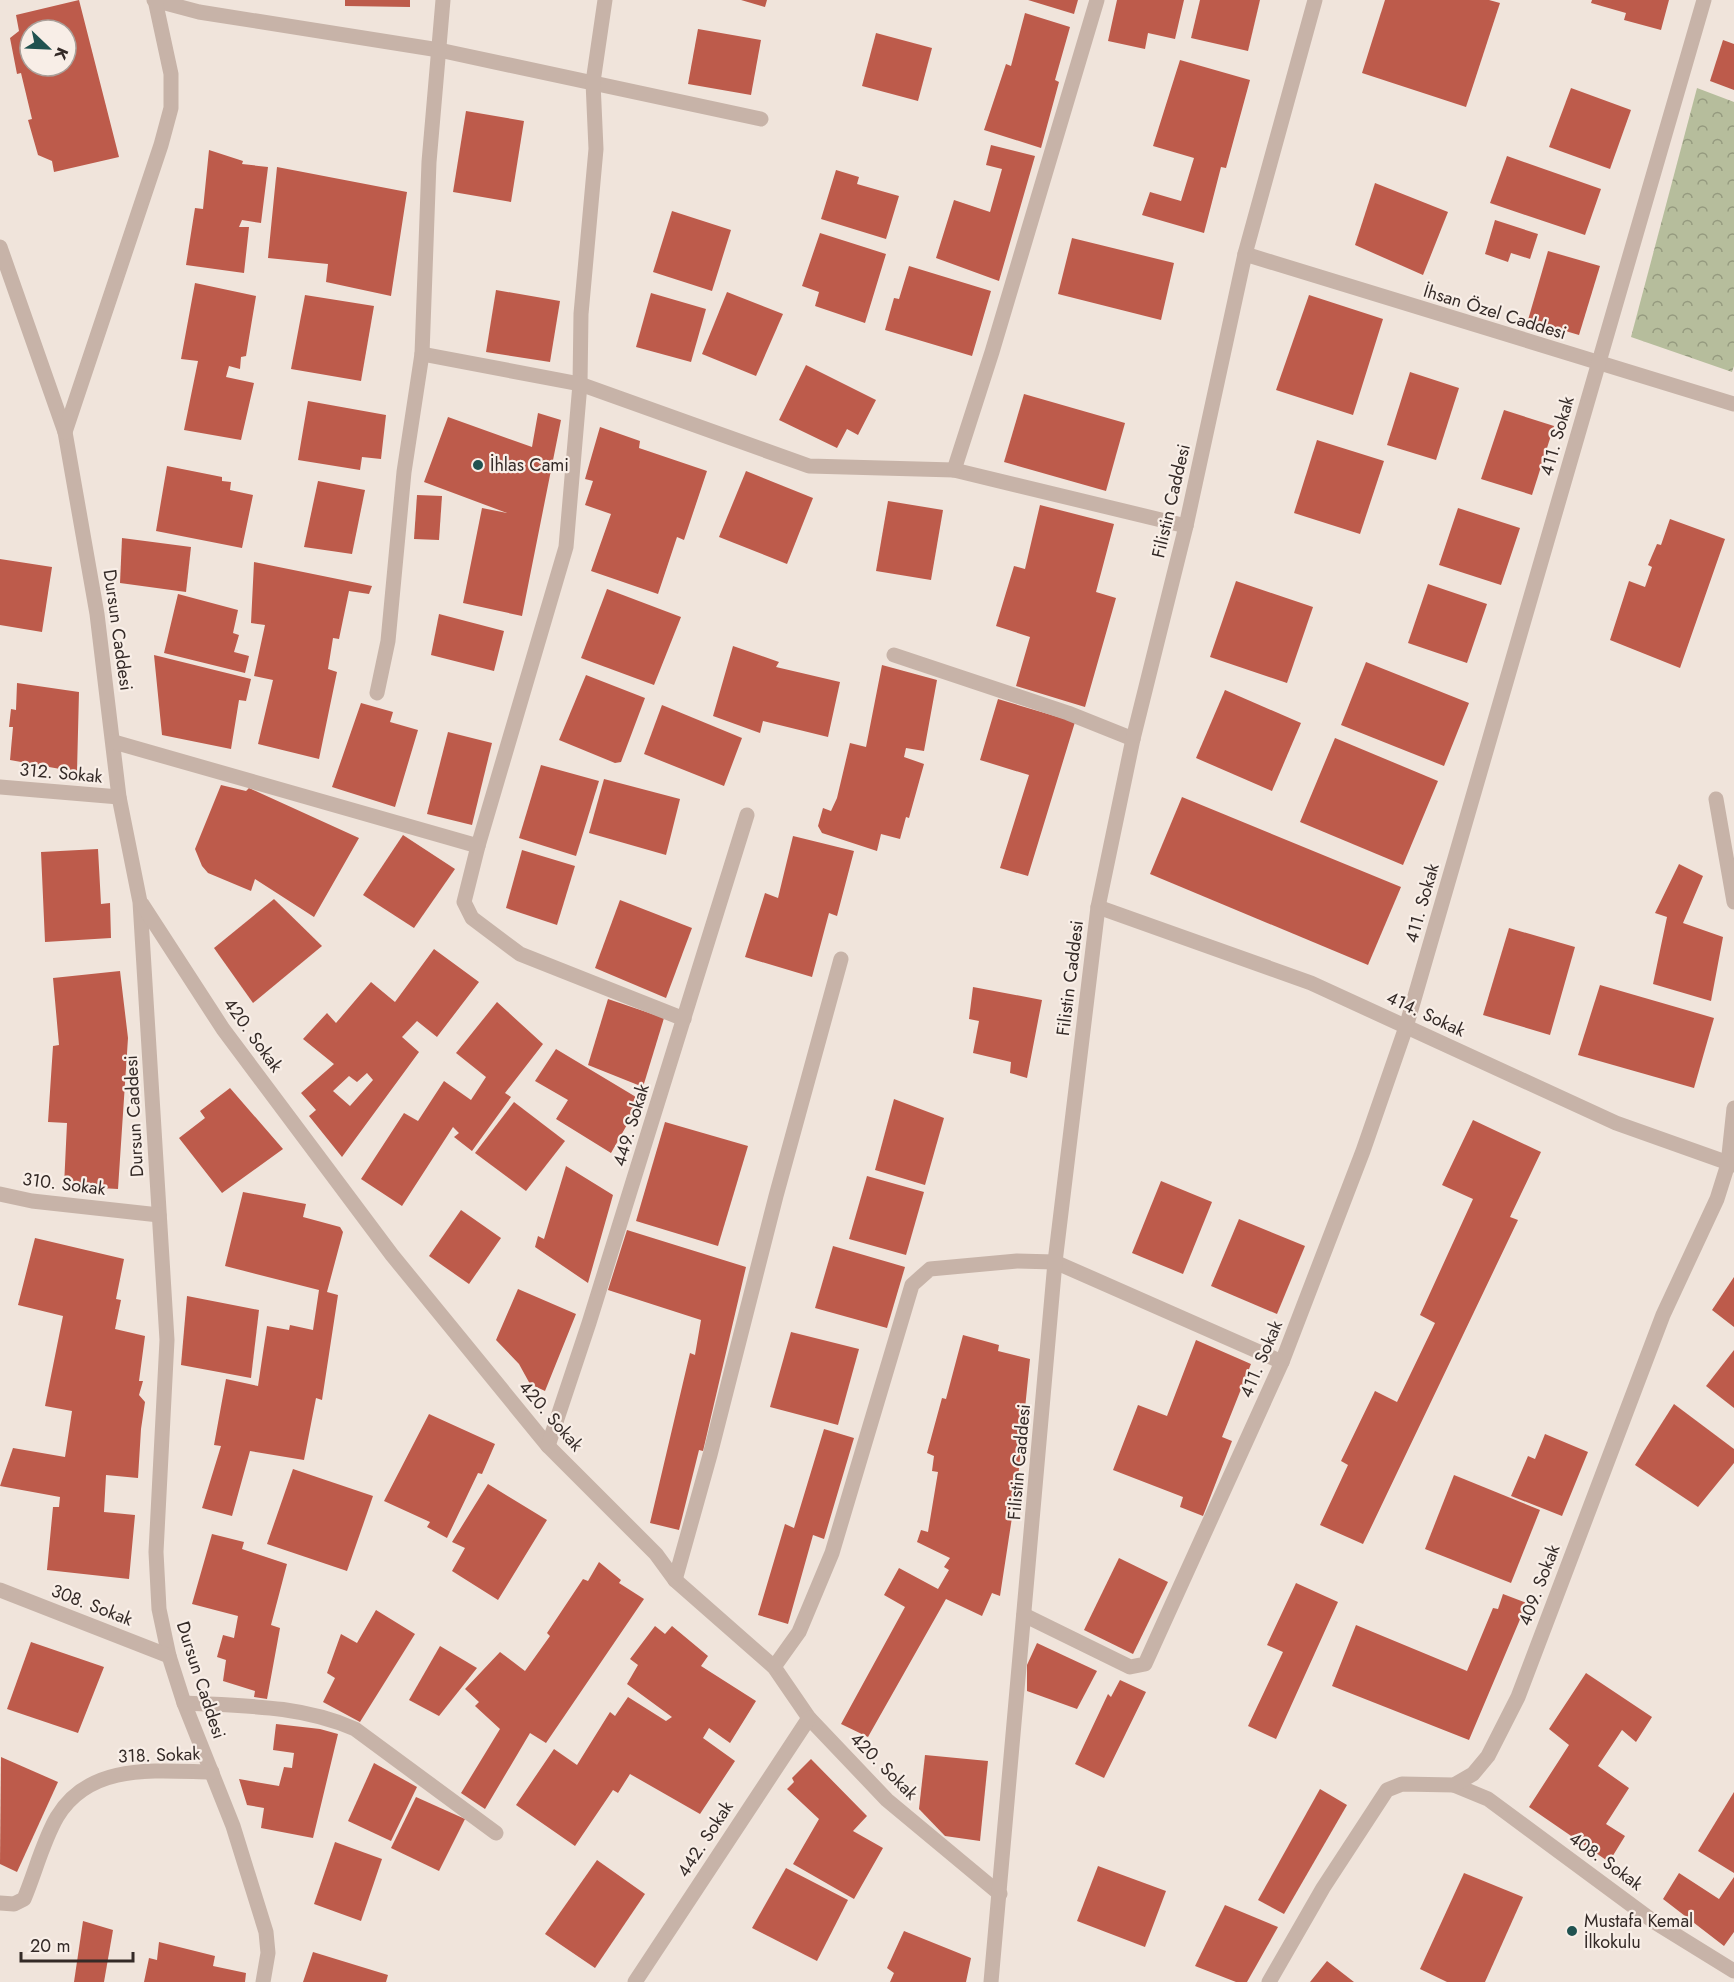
<svg xmlns="http://www.w3.org/2000/svg" width="1734" height="1982" font-family="Jost,sans-serif">
	<defs>
		<pattern id="forest-crowns" width="20" height="18" patternUnits="userSpaceOnUse" patternTransform="scale(1.5)"><rect width="20" height="18" fill="#b6bd9c"/><path d="M2 6a3 3 0 1 1 6 0M12 15a3 3 0 1 1 6 0" fill="none" stroke="#959a7f"/></pattern>
	</defs>
	<rect width="100%" height="100%" fill="#f0e4db"/>
	<path fill="url(#forest-crowns)" d="M1697,88L1734,102V366L1732,372L1631,337Z"/>
	<g fill="#bd5b4b" fill-rule="evenodd">
		<path d="M79,0L119,157L54,172L52,161L38,155L28,120L32,119L21,73L17,74L10,38L19,31L16,15ZM30,30H66V66H30Z"/>
		<path d="M345,0H410V7L345,6Z"/>
		<path d="M741,0H767L765,7Z"/>
		<path d="M1028,0H1078L1074,14Z"/>
		<path d="M1117,0H1184L1175,39L1148,33L1145,49L1108,41Z"/>
		<path d="M1200,0H1260L1248,51L1191,38Z"/>
		<path d="M1385,0H1489L1500,3L1466,107L1362,73Z"/>
		<path d="M1592,0H1669L1661,30L1624,20L1626,13L1591,3Z"/>
		<path d="M1025,13L1070,27L1055,80L1059,82L1041,148L984,130L1006,64L1011,66Z"/>
		<path d="M698,29L761,40L751,95L688,84Z"/>
		<path d="M876,33L932,48L918,101L862,86Z"/>
		<path d="M1723,40L1734,44V90L1710,81Z"/>
		<path d="M1180,60L1250,80L1226,168L1221,167L1204,233L1142,215L1150,192L1181,201L1194,158L1153,146Z"/>
		<path d="M1571,88L1631,110L1610,169L1549,147Z"/>
		<path d="M466,111L524,121L511,202L453,192Z"/>
		<path d="M991,145L1035,156L999,281L936,258L954,200L990,212L1002,169L986,165Z"/>
		<path d="M209,150L243,161L242,164L268,167L261,223L242,220L239,227H249L244,273L186,265L195,208L203,209Z"/>
		<path d="M1507,156L1601,189L1585,235L1490,203Z"/>
		<path d="M277,167L407,192L391,296L326,282L328,264L268,258Z"/>
		<path d="M836,170L859,177L857,184L899,196L886,239L821,219Z"/>
		<path d="M1375,183L1448,212L1423,275L1355,245Z"/>
		<path d="M672,211L731,230L712,291L653,272Z"/>
		<path d="M1495,220L1538,234L1530,259L1511,253L1508,262L1485,254Z"/>
		<path d="M820,233L886,254L865,323L815,306L819,292L802,286Z"/>
		<path d="M1072,238L1174,263L1161,320L1058,294Z"/>
		<path d="M1548,251L1600,266L1579,335L1528,320Z"/>
		<path d="M909,266L991,291L972,356L885,330L894,298L899,299Z"/>
		<path d="M195,283L256,296L246,356L241,357L240,369L229,366L226,377L254,383L241,440L184,430L198,361L181,359Z"/>
		<path d="M496,290L560,301L550,362L486,352Z"/>
		<path d="M727,292L783,314L756,376L702,354Z"/>
		<path d="M651,293L706,309L691,362L636,347Z"/>
		<path d="M305,295L374,306L361,381L291,369Z"/>
		<path d="M1309,295L1383,319L1353,415L1276,390Z"/>
		<path d="M806,365L876,400L858,435L847,429L837,448L779,420Z"/>
		<path d="M1410,372L1459,388L1436,460L1387,445Z"/>
		<path d="M1024,394L1125,423L1106,491L1004,462Z"/>
		<path d="M308,401L386,415L381,459L362,457L360,470L298,460Z"/>
		<path d="M1504,410L1554,426L1532,495L1481,479Z"/>
		<path d="M538,413L561,420L522,616L463,603L482,508L507,513L424,482L448,417L532,447Z"/>
		<path d="M600,427L640,441L639,448L707,471L684,540L677,537L658,594L591,571L611,514L585,505L593,481L585,479Z"/>
		<path d="M1317,440L1384,461L1360,534L1294,513Z"/>
		<path d="M167,466L222,477V481L231,482L230,490L253,495L242,548L156,531Z"/>
		<path d="M746,471L813,498L787,564L719,537Z"/>
		<path d="M318,481L365,490L352,554L304,547Z"/>
		<path d="M417,495L442,496L439,540L414,539Z"/>
		<path d="M888,501L943,510L931,580L876,571Z"/>
		<path d="M1040,505L1114,524L1096,592L1116,598L1085,707L1016,686L1030,637L996,626L1014,566L1025,569Z"/>
		<path d="M1458,508L1520,528L1501,585L1439,565Z"/>
		<path d="M1670,519L1725,539L1680,668L1610,640L1629,581L1645,587L1652,567L1648,565L1657,544L1661,545Z"/>
		<path d="M122,538L191,547L186,592L120,583Z"/>
		<path d="M0,559L52,567L42,632L0,625Z"/>
		<path d="M254,562L372,586L369,594L349,591L339,639L333,638L328,669L337,672L319,759L258,744L273,680L254,676L265,625L251,623Z"/>
		<path d="M1236,581L1313,607L1287,683L1210,657Z"/>
		<path d="M1428,584L1487,604L1467,663L1408,643Z"/>
		<path d="M607,589L681,617L654,685L581,658Z"/>
		<path d="M178,594L238,610L233,633L239,635L234,652L249,656L245,673L164,653Z"/>
		<path d="M439,614L504,631L494,671L431,655Z"/>
		<path d="M733,646L779,662L776,667L840,682L828,737L763,721L760,733L713,716Z"/>
		<path d="M154,655L251,679L246,701L239,700L231,749L162,735Z"/>
		<path d="M1366,662L1469,703L1444,766L1341,725Z"/>
		<path d="M882,665L937,680L924,751L906,748L904,757L924,764L909,818L906,817L900,839L881,834L877,851L822,833L818,826L823,808L831,811L837,798L850,743L866,747Z"/>
		<path d="M586,675L645,698L621,762L615,763L559,740Z"/>
		<path d="M17,683L79,692L77,772L10,760L13,727H9L11,709L16,710Z"/>
		<path d="M1225,690L1301,723L1272,791L1196,758Z"/>
		<path d="M998,699L1075,722L1028,876L1000,868L1029,775L980,760Z"/>
		<path d="M361,703L393,712L390,722L418,730L395,807L332,787Z"/>
		<path d="M662,705L742,738L724,786L644,754Z"/>
		<path d="M448,732L492,743L472,825L427,814Z"/>
		<path d="M1335,738L1438,781L1403,865L1300,822Z"/>
		<path d="M541,765L599,781L576,856L519,838Z"/>
		<path d="M604,779L680,799L666,855L589,833Z"/>
		<path d="M221,785L246,791L249,788L359,838L314,917L255,879L251,891L208,873L202,866L195,849Z"/>
		<path d="M1182,797L1401,887L1368,965L1150,874Z"/>
		<path d="M403,835L455,869L414,928L363,895Z"/>
		<path d="M793,836L854,851L837,916L829,913L812,977L745,957L765,893L778,898Z"/>
		<path d="M98,849L101,904L110,903L111,938L45,942L41,852Z"/>
		<path d="M522,850L575,866L557,925L506,908Z"/>
		<path d="M1679,864L1703,876L1683,923L1723,937L1711,1001L1653,984L1667,917L1655,913Z"/>
		<path d="M274,899L322,946L253,1003L214,948Z"/>
		<path d="M620,900L692,928L666,998L595,968Z"/>
		<path d="M1509,928L1575,947L1550,1035L1483,1015Z"/>
		<path d="M434,949L479,982L437,1037L417,1021L402,1037L419,1052L342,1157L309,1116L316,1110L301,1093L334,1064L303,1039L327,1013L336,1023L371,982L395,1002ZM367,1073L373,1080L350,1106L333,1091L349,1076L357,1082Z"/>
		<path d="M120,971L128,1038L118,1189L64,1186L67,1123L48,1122L53,1046L59,1045L53,978Z"/>
		<path d="M1600,985L1714,1018L1694,1088L1578,1055Z"/>
		<path d="M973,987L1042,1000L1027,1078L1010,1073L1011,1062L973,1053L979,1021L969,1019Z"/>
		<path d="M608,999L664,1018L643,1087L588,1065Z"/>
		<path d="M497,1002L543,1044L505,1093L511,1097L472,1151L454,1137L459,1133L453,1127L402,1206L361,1179L404,1113L418,1121L444,1081L471,1100L486,1077L456,1053Z"/>
		<path d="M556,1049L641,1100L611,1153L556,1119L568,1100L535,1081Z"/>
		<path d="M230,1088L283,1149L222,1193L179,1138L205,1118L200,1111Z"/>
		<path d="M894,1099L944,1118L925,1185L875,1170Z"/>
		<path d="M514,1102L565,1141L526,1191L475,1153Z"/>
		<path d="M1473,1120L1541,1152L1510,1217L1518,1220L1363,1544L1320,1525L1348,1465L1341,1461L1375,1391L1397,1402L1435,1323L1420,1315L1473,1199L1442,1185Z"/>
		<path d="M665,1122L748,1146L718,1246L636,1221Z"/>
		<path d="M566,1166L613,1195L588,1283L535,1247L538,1236L544,1239Z"/>
		<path d="M867,1176L924,1192L906,1255L849,1239Z"/>
		<path d="M1161,1181L1212,1202L1183,1274L1132,1253Z"/>
		<path d="M243,1192L306,1204L303,1217L340,1227L343,1232L327,1292L338,1295L322,1400L316,1398L304,1460L250,1451L232,1516L202,1508L221,1446L214,1445L226,1379L258,1386L267,1326L289,1330L290,1325L313,1330L319,1290L225,1266Z"/>
		<path d="M461,1210L501,1238L469,1284L429,1256Z"/>
		<path d="M1239,1219L1305,1246L1277,1314L1211,1286Z"/>
		<path d="M627,1230L746,1267L703,1451L699,1450L679,1530L650,1523L690,1353L695,1355L701,1320L608,1290Z"/>
		<path d="M35,1238L124,1259L116,1299L121,1300L115,1329L145,1336L139,1381H143L139,1395L145,1402L141,1429L138,1478L106,1475L104,1512L135,1515L129,1579L47,1570L53,1507H59L60,1497L0,1486L13,1448L65,1457L72,1411L45,1406L63,1316L18,1305Z"/>
		<path d="M833,1246L905,1267L887,1328L815,1308Z"/>
		<path d="M1734,1277V1327L1712,1310Z"/>
		<path d="M518,1289L576,1314L545,1391L530,1384L519,1364L496,1340Z"/>
		<path d="M187,1296L259,1310L251,1378L181,1365Z"/>
		<path d="M791,1332L859,1349L838,1425L770,1407Z"/>
		<path d="M963,1335L999,1345L998,1351L1030,1359L1018,1478L1000,1596L992,1593L982,1616L946,1599L868,1737L841,1724L905,1607L884,1595L899,1568L938,1589L949,1570L944,1567L950,1558L917,1542L921,1530L928,1532L938,1472L932,1471L934,1456L927,1453L942,1398L946,1399Z"/>
		<path d="M1196,1340L1251,1364L1222,1437L1232,1441L1203,1516L1180,1507L1183,1497L1113,1470L1138,1405L1167,1416Z"/>
		<path d="M1734,1350V1408L1706,1386Z"/>
		<path d="M1674,1404L1734,1449V1463L1698,1507L1635,1465Z"/>
		<path d="M429,1414L495,1444L482,1474L478,1473L447,1538L427,1527L430,1522L384,1501Z"/>
		<path d="M824,1429L854,1438L824,1539L813,1535L788,1624L758,1615L785,1524L794,1528Z"/>
		<path d="M1545,1434L1588,1452L1562,1516L1511,1496L1528,1456L1535,1459Z"/>
		<path d="M293,1469L373,1496L347,1571L267,1544Z"/>
		<path d="M1454,1475L1540,1510L1511,1583L1425,1549Z"/>
		<path d="M488,1484L547,1520L498,1600L452,1571L465,1548L452,1542Z"/>
		<path d="M212,1534L244,1542L242,1549L287,1564L271,1625L280,1628L267,1699L254,1697L255,1691L223,1681L226,1660L217,1657L223,1635L234,1638L238,1616L192,1604Z"/>
		<path d="M1119,1558L1168,1582L1133,1654L1084,1630Z"/>
		<path d="M599,1562L621,1580L619,1583L644,1599L546,1743L530,1733L485,1809L461,1793L500,1729L475,1706L479,1702L465,1689L500,1652L525,1671L550,1636L547,1633L583,1579L588,1581Z"/>
		<path d="M1296,1583L1338,1602L1276,1739L1248,1726L1283,1652L1267,1645Z"/>
		<path d="M1503,1594L1527,1603L1469,1740L1332,1686L1356,1625L1467,1671L1493,1608L1498,1609Z"/>
		<path d="M376,1610L415,1634L360,1722L323,1702L335,1678L327,1673L341,1634L357,1643Z"/>
		<path d="M655,1626L665,1634L672,1626L708,1656L701,1666L756,1701L730,1743L709,1728L703,1738L735,1761L700,1814L630,1774L618,1793L613,1790L575,1846L516,1805L554,1749L577,1765L610,1712L615,1716L628,1697L666,1721L672,1717L627,1684L638,1665L630,1659Z"/>
		<path d="M31,1642L104,1667L78,1733L7,1709Z"/>
		<path d="M1037,1643L1097,1671L1077,1709L1027,1691V1665Z"/>
		<path d="M440,1646L477,1668L439,1716L409,1700Z"/>
		<path d="M1586,1673L1652,1717L1636,1742L1622,1730L1598,1766L1629,1788L1606,1824L1625,1836L1609,1862L1529,1807L1569,1745L1549,1729Z"/>
		<path d="M1120,1680L1146,1692L1104,1778L1075,1764L1108,1694L1111,1697Z"/>
		<path d="M276,1724L320,1729L338,1734L313,1838L261,1828L264,1808L247,1805L239,1779L279,1786L284,1767L292,1768L294,1753L273,1750Z"/>
		<path d="M925,1755L988,1761L980,1841L945,1836L919,1809Z"/>
		<path d="M1,1757L58,1782L17,1872L0,1864Z"/>
		<path d="M811,1759L867,1816L853,1831L883,1848L854,1899L793,1864L819,1819L787,1789L794,1782L792,1778Z"/>
		<path d="M374,1763L417,1787L391,1841L348,1821Z"/>
		<path d="M1320,1789L1347,1805L1284,1914L1258,1900Z"/>
		<path d="M1734,1792V1873L1698,1851Z"/>
		<path d="M416,1797L465,1819L439,1871L391,1848Z"/>
		<path d="M335,1842L382,1859L361,1921L314,1904Z"/>
		<path d="M597,1860L645,1894L595,1968L545,1934Z"/>
		<path d="M1098,1866L1166,1891L1145,1947L1077,1921Z"/>
		<path d="M786,1868L848,1900L817,1961L752,1928Z"/>
		<path d="M1464,1873L1523,1897L1485,1982H1447L1420,1969Z"/>
		<path d="M1679,1873L1719,1899L1734,1877V1932L1724,1946L1663,1899Z"/>
		<path d="M1225,1905L1278,1927L1247,1982H1236L1195,1966Z"/>
		<path d="M83,1921L113,1930L104,1982H74Z"/>
		<path d="M904,1931L971,1958L966,1982H890L894,1973L887,1968Z"/>
		<path d="M159,1942L215,1956L213,1966L246,1973L245,1982H144L149,1958L157,1960Z"/>
		<path d="M313,1952L388,1975L386,1982H303Z"/>
		<path d="M1327,1961L1354,1982H1310Z"/>
	</g>
	<g fill="none" stroke-linecap="round" stroke-linejoin="round">
		<g stroke="#c7b3a8" stroke-width="15">
			<path d="M154,0L199,12L439,50L761,119"/>
			<path d="M605,0L593,82L596,149L581,314L580,384L566,547L478,846L464,902L472,918L520,954L684,1019"/>
			<path d="M0,247L65,432L97,614L119,797L140,902L167,1340L156,1552L159,1609L169,1656L184,1703L233,1826L266,1932L268,1953L263,1982"/>
			<path d="M1245,254L1734,404"/>
			<path d="M422,354L580,384L809,466L954,470L1186,526"/>
			<path d="M65,432L161,145L171,108V74L155,0"/>
			<path d="M954,470L992,352L1097,0"/>
			<path d="M894,655L1068,713L1133,739"/>
			<path d="M377,693L388,641L404,472L422,354L429,162L443,0"/>
			<path d="M114,742L478,846"/>
			<path d="M0,787L119,797"/>
			<path d="M1716,799L1734,902"/>
			<path d="M142,904L223,1029L392,1255L548,1446L656,1554L675,1580L774,1667L809,1718L887,1800L1000,1894"/>
			<path d="M1098,907L1311,983L1616,1123L1734,1165"/>
			<path d="M0,1194L32,1201L159,1215"/>
			<path d="M548,1446L589,1323L747,815"/>
			<path d="M675,1580L710,1455L776,1196L841,959"/>
			<path d="M0,1590L169,1656"/>
			<path d="M1024,1615L1130,1667L1145,1664L1282,1362L1363,1151L1406,1027L1704,0"/>
			<path d="M774,1667L799,1632L832,1553L912,1285L930,1269L1017,1261L1055,1262L1282,1362"/>
			<path d="M184,1703C243,1706 301,1705 355,1729L496,1833"/>
			<path d="M1454,1785L1488,1799L1653,1921L1734,1971"/>
			<path d="M0,1903L14,1904L24,1899C35,1873 43,1841 57,1817C90,1762 156,1771 212,1772"/>
			<path d="M635,1982L809,1718"/>
			<path d="M991,1982L1055,1262L1098,907L1133,739L1186,526L1245,254L1315,0"/>
			<path d="M1269,1982L1323,1888L1387,1790L1402,1784L1454,1785L1473,1774L1488,1756L1518,1697L1663,1315L1717,1199L1728,1164L1734,1108"/>
		</g>
	</g>
	<g fill="#205250" stroke="#f8eee7" stroke-width="2">
		<circle cx="478" cy="465" r="6"/>
		<circle cx="1572" cy="1931" r="6"/>
	</g>
	<g text-anchor="middle" dominant-baseline="central" stroke-width="4.5" stroke-linejoin="round" paint-order="stroke">
		<g font-size="18" fill="#342a27" stroke="#f8eee7">
			<text transform="translate(1495 312) rotate(17)">İhsan Özel Caddesi</text>
			<text transform="translate(1557 436) rotate(-74)">411. Sokak</text>
			<text transform="translate(1171 501) rotate(-77)">Filistin Caddesi</text>
			<text transform="translate(118 630) rotate(82)">Dursun Caddesi</text>
			<text transform="translate(61 773) rotate(5)">312. Sokak</text>
			<text transform="translate(1422 903) rotate(-74)">411. Sokak</text>
			<text transform="translate(1070 978) rotate(-83)">Filistin Caddesi</text>
			<text transform="translate(1426 1014) rotate(25)">414. Sokak</text>
			<text transform="translate(253 1035) rotate(54)">420. Sokak</text>
			<text transform="translate(134 1116) rotate(-93)">Dursun Caddesi</text>
			<text transform="translate(631 1125) rotate(-73)">449. Sokak</text>
			<text transform="translate(64 1184) rotate(7)">310. Sokak</text>
			<text transform="translate(1261 1359) rotate(-67)">411. Sokak</text>
			<text transform="translate(551 1416) rotate(49)">420. Sokak</text>
			<text transform="translate(1019 1462) rotate(-85)">Filistin Caddesi</text>
			<text transform="translate(1539 1585) rotate(-69)">409. Sokak</text>
			<text transform="translate(92 1605) rotate(21)">308. Sokak</text>
			<text transform="translate(201 1680) rotate(72)">Dursun Caddesi</text>
			<text transform="translate(159 1755) rotate(-2)">318. Sokak</text>
			<text transform="translate(884 1766) rotate(45)">420. Sokak</text>
			<text transform="translate(705 1839) rotate(-57)">442. Sokak</text>
			<text transform="translate(1606 1861) rotate(36)">408. Sokak</text>
		</g>
		<g font-size="18" fill="#342a27" stroke="#f8eee7" text-anchor="start">
			<text x="490" y="465">İhlas Cami</text>
			<text x="1584" y="1921">Mustafa Kemal<tspan x="1584" dy="21">İlkokulu</tspan></text>
		</g>
	</g>
	<g transform="translate(48 48) rotate(113)"><circle r="28" fill="#f8eee7" stroke="#aaa09a" stroke-width="1.5"/>
	<path d="M0-4.5L10 22L0 15L-10 22Z" fill="#205250"/>
	<text y="-9" font-size="16" font-weight="bold" text-anchor="middle" fill="#342a27">K</text>
	</g>
	<path d="M21 1952v9h112v-9" fill="none" stroke="#342a27" stroke-width="3"/>
	<text x="30" y="1952" font-size="18" fill="#342a27" stroke="#f8eee7" stroke-width="4.5" paint-order="stroke">20 m</text>
</svg>
